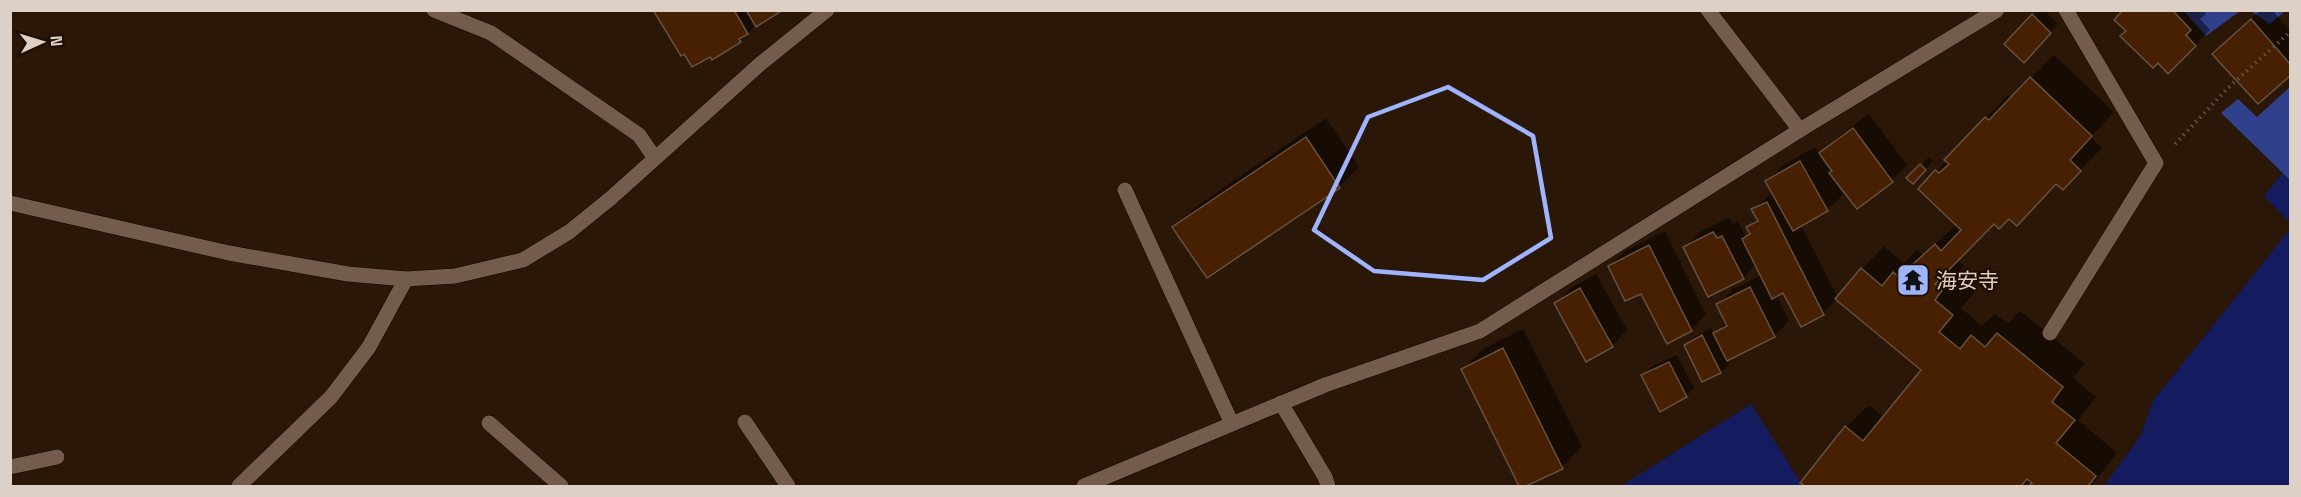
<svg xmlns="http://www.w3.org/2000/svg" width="2301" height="497" font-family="'Space Grotesk','Noto Sans JP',sans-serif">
	<rect width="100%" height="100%" fill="#2a1708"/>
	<g fill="#141b5e">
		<path d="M2290,164V223L2264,196Z"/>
		<path d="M2290,229V486H2104L2141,435L2153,401Z"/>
		<path d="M1751,404L1803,486H1621Z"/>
	</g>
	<g fill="#31408a">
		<path d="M2184,11H2240L2206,36Z"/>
		<path d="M2251,11H2285L2270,24Z"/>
		<path d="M2290,87V180L2221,113L2238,99L2257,117Z"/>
	</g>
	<g fill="#0007" fill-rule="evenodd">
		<path d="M655,10H780L756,25L740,41Z"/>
		<path d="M2037,10H2044L2058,24L2032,53L2006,44Z"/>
		<path d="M2125,10H2203L2206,14L2200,19L2210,30L2168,72L2127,31Z"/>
		<path d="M2261,10H2272L2290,31V74L2258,102L2229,39Z"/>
		<path d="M2054,55L2114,112L2091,137L2102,148L2063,188L2057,183L2017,224L2009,217L1994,222L1957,260L1964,266L1956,276L1975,292L1961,308L1982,326L1995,314L2008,324L2020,311L2085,364L2073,378L2096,397L2078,420L2117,453L2091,486H2031L2035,482L2030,479L2024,486H1807L1802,482L1846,427L1869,405L1885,418L1923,370L1837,299L1823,313L1784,291L1776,295L1789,321L1774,336L1727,360L1729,364L1721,372L1703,380L1686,345L1694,337L1711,328L1714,335L1727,322L1718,305L1733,289L1762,275L1756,264L1743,278L1685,248L1700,232L1729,218L1733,224L1738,221L1746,237L1750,232L1748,227L1758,218L1753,210L1773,192L1767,181L1782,166L1815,147L1820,155L1837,138L1869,114L1907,165L1892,180L1857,207L1837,181L1835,182L1843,195L1827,210L1801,225L1838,298L1862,269L1884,246L1904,263L1917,250L1923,255L1957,224L1920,189L2008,95L2012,98ZM1823,155L1834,171L1831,174L1821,157Z"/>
		<path d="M1326,118L1359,167L1339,187L1174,228L1194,208Z"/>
		<path d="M1929,157L1933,161L1921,174L1908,178Z"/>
		<path d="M1665,231L1706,315L1691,330L1609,266L1625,251Z"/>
		<path d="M1596,274L1627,330L1612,346L1555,304L1571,288Z"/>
		<path d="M1523,329L1582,447L1562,467L1521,486L1463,369L1483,349Z"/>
		<path d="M1677,355L1694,388L1686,396L1643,376L1651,367Z"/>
	</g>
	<g fill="#462000" stroke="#685141" stroke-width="1.5">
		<path d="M653,10H734L748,34L739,39L741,42L712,60L710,57L692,67L684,54L681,56Z"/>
		<path d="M746,10H783L756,27Z"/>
		<path d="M2123,10H2172L2191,30L2186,35L2196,46L2168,74L2158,63L2153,68L2120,36L2126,31L2114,20Z"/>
		<path d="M2032,14L2051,33L2024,63L2004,44Z"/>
		<path d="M2251,19L2290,64V76L2258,104L2212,54Z"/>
		<path d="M2030,77L2092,136L2070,160L2081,171L2063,190L2056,184L2017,226L2009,219L1999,229L1994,224L1935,284L1943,289L1935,300L1953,315L1939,332L1960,349L1971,335L1985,347L1997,333L2063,387L2052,402L2075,420L2056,443L2096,476L2088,486H2029L2032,483L2027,479L2021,486H1805L1800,483L1845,426L1863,441L1921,370L1835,299L1861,268L1882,286L1893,272L1899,277L1935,244L1941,251L1961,230L1918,189L1935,170L1939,173L1949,164L1944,160L1985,117L1989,120Z"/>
		<path d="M1853,128L1893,182L1857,209L1829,173L1832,171L1819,153Z"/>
		<path d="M1306,137L1340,188L1207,278L1172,227Z"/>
		<path d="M1800,161L1828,211L1793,231L1765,181Z"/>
		<path d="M1920,164L1926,170L1913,184L1906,178Z"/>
		<path d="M1767,202L1824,315L1801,327L1783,293L1772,299L1742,239L1750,234L1746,227L1758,221L1751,209Z"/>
		<path d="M1713,232L1717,238L1722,236L1744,279L1708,297L1683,247Z"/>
		<path d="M1649,245L1692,331L1667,344L1641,294L1625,301L1608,266Z"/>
		<path d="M1750,287L1775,337L1727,361L1713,333L1727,326L1716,304Z"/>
		<path d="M1580,288L1613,347L1586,362L1554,303Z"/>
		<path d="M1702,335L1721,373L1702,382L1684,345Z"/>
		<path d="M1503,348L1563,469L1526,486H1519L1461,369Z"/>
		<path d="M1669,362L1687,397L1660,412L1641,375Z"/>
	</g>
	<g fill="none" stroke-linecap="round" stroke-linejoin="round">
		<defs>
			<path id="lane" d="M2050,333L2156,163L2066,10"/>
			<g id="street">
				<path d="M434,10L491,33L639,135L654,157"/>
				<path d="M1708,10L1800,130"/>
				<path d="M1125,190L1232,424"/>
				<path d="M10,203L229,253L348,274L406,279L455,276L523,260L569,232L611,198L759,65L827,10"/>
				<path d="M1281,403L1325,477L1328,486"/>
				<path d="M745,422L788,486"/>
				<path d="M489,423L561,486"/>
				<path d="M10,467L57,457"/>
				<path d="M239,486L331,397L369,347L406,279"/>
				<path d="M1084,486L1325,385L1480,331L1800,130L1997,10"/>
			</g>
		</defs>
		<use href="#lane" stroke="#120300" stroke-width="16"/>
		<use href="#street" stroke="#120300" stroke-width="16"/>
		<path stroke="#625144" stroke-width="4" stroke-dasharray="1.5 4.5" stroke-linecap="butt" d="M2175,144L2228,88L2290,32"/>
		<use href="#lane" stroke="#745c4c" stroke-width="15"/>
		<use href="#street" stroke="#745c4c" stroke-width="15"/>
	</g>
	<path fill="none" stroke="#9eb4fd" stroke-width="4.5" stroke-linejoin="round" d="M1448,87L1533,136L1551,238L1483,280L1374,271L1314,230L1368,117Z"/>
	<defs>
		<symbol id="temple-square" viewBox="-11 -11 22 22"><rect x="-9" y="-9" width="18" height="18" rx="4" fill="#9eb4fd" stroke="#200e02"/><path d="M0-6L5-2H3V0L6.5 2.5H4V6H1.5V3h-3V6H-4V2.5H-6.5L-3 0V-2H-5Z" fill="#111"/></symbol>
	</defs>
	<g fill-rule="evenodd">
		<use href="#temple-square" x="1894" y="261" width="38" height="38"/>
	</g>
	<g text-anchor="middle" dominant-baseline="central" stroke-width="4.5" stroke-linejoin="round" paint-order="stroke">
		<g font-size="21" fill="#ddd0c6" stroke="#200e02" text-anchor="start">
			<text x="1936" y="280">海安寺</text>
		</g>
	</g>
	<rect width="2301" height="497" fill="none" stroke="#ddd0c6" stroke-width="24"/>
	<g transform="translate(42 42) rotate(86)" stroke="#200e02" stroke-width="4.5" paint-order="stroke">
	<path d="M0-4.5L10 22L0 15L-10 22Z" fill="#ddd0c6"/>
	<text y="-9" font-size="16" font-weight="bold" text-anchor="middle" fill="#ddd0c6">N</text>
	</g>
</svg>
